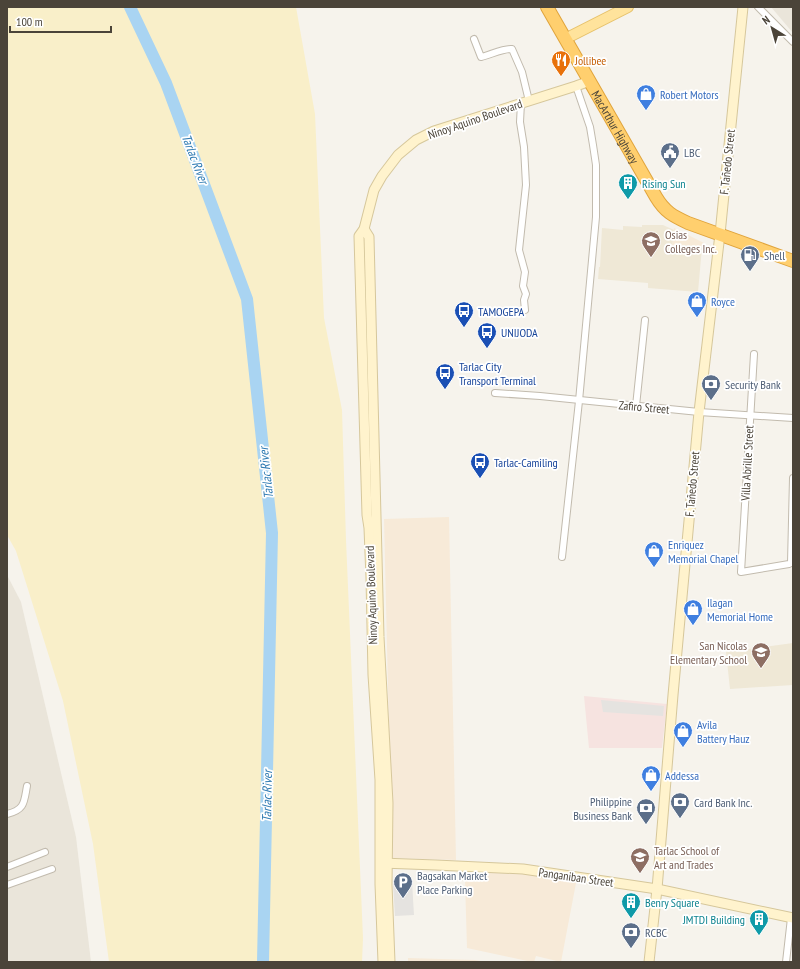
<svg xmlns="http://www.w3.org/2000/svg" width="800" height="969" font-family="'PT Sans Narrow',sans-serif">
	<rect width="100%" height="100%" fill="#f6f3ec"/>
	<g fill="#eae5da">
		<path d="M771,7H793V33Z"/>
		<path d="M7,575L21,602L76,837L91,962H7Z"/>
	</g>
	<g fill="#f7ead8">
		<path d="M674,228L704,243L702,247L683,245L680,249L672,248Z"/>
		<path d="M449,517L456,860L392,858L384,519Z"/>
		<path d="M478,872L534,874L576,883L561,962L536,956L534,962H532L467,948L465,881H477Z"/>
		<path d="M408,958L475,960L487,962H408Z"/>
	</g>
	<g fill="#efe8d6">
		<path d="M642,225H663L674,230L672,248H680L683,245L702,247L698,292L648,288V283L598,279L599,267H600L602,228L623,230V226L642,227Z"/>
		<path d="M793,643V685L730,689L726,652Z"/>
	</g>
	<path fill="#f6e3e0" d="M584,696L667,704L662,748H589Z"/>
	<path fill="#f9efc9" d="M7,7H296L315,114L324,318L342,410L346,540L363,938L362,962H109L93,844L63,701L16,551L7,535Z"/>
	<g fill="#e5e3e0">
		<path d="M601,700L664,706L663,716L603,712Z"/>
		<path d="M412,882L414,915L395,916L393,884Z"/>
	</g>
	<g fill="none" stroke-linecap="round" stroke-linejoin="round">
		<path stroke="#a9d4f2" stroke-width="12" d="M130,7L166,83L247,299L272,533L263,962"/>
		<defs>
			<g id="street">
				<path d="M758,7L793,42"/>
				<path d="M474,39L481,57C490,55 504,48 512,49L522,72L529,101"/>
				<path d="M521,103L520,122L524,147L526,185L519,250L525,272L523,286L526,294L524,300L525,310"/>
				<path d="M754,354L741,572L789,564L791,563L793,478"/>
				<path d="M495,393L540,396L699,412L793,418"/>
				<path d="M636,406L645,320"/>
				<path d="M562,557L579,401L596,217V165L593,145L590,127L576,86"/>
				<path d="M7,814C25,810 24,802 27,786"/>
				<path d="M7,867L45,852"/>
				<path d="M7,885L52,869"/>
				<path d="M786,962L791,918"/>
			</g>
			<g id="secondary">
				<path d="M364,229L369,237L379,637L388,803L387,885L390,962"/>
				<path d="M381,863L436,865L523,869L657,889L793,918"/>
				<path d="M383,962L380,884V780L373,675L371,578L369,528L367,515L359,236L364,229L374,190L382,176L398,155L416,140L434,131L576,86L590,81"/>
				<path d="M649,962L657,889L673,695L699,412L720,234L743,7"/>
			</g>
			<path id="primary" d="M565,39L628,7"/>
			<g id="highway">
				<path id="s1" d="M547,7L656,197C665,212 673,216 688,223L793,261"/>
			</g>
		</defs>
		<use href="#street" stroke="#c2bbae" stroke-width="8"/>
		<use href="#secondary" stroke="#d6c79b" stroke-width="11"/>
		<use href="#primary" stroke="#e6c16a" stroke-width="12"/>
		<use href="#highway" stroke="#e0a43c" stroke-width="14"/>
		<use href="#street" stroke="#fff" stroke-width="6"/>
		<use href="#secondary" stroke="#fff3cd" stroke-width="9"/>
		<use href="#primary" stroke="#ffe39c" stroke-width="10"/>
		<use href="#highway" stroke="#ffcf6e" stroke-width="12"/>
	</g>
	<defs>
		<symbol id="restaurant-pin" viewBox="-11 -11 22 30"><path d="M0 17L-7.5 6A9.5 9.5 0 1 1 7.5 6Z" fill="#e8710a" stroke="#fff"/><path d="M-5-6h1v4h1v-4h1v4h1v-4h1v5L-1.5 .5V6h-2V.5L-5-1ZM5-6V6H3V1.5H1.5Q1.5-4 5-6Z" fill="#fff"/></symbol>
		<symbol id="shop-pin" viewBox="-11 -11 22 30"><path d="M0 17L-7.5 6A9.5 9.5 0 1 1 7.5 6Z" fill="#3f7fe0" stroke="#fff"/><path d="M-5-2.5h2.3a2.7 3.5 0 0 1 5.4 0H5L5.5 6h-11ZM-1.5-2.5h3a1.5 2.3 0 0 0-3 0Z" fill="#fff"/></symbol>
		<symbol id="civic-pin" viewBox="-11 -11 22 30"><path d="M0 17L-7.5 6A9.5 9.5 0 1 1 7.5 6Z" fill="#5c6f8a" stroke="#fff"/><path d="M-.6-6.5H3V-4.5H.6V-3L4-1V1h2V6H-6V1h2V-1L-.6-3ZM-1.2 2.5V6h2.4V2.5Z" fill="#fff"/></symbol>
		<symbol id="building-pin" viewBox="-11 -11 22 30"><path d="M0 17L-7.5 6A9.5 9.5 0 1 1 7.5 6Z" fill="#0f9aa8" stroke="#fff"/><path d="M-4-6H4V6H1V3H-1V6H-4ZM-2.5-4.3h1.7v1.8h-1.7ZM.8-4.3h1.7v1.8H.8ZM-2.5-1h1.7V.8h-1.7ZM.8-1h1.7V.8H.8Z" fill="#fff"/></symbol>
		<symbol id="university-pin" viewBox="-11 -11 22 30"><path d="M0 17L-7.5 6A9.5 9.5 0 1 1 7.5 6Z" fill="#8d6e63" stroke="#fff"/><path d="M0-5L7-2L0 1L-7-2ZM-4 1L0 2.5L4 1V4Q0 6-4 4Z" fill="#fff"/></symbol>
		<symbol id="fuel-pin" viewBox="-11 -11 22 30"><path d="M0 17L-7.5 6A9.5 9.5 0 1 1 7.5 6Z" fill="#5c6f8a" stroke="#fff"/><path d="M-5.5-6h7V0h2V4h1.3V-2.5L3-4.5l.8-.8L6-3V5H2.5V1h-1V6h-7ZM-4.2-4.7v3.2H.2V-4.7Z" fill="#fff"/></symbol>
		<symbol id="bus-pin" viewBox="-11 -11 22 30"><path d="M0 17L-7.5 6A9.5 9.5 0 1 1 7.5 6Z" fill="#1a4fb4" stroke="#fff"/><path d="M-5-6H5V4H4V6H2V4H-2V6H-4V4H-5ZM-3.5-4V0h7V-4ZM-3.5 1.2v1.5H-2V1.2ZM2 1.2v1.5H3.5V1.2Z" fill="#fff"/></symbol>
		<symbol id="bank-pin" viewBox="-11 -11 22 30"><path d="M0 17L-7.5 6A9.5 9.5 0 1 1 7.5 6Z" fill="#5c6f8a" stroke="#fff"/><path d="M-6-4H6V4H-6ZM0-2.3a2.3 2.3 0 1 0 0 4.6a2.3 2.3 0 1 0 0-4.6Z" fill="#fff"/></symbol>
		<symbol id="school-pin" viewBox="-11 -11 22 30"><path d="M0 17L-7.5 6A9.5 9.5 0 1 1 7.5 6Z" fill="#8d6e63" stroke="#fff"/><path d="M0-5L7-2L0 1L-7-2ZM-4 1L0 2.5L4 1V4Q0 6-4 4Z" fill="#fff"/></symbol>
		<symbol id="parking-pin" viewBox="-11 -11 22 30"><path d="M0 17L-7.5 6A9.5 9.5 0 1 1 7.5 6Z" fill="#5c6f8a" stroke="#fff"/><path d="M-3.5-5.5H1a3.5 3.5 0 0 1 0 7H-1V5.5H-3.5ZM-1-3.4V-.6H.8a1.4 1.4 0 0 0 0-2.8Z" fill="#fff"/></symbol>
	</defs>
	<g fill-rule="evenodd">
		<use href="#restaurant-pin" x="550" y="49" width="22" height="30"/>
		<use href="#shop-pin" x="635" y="83" width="22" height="30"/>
		<use href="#civic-pin" x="659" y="141" width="22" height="30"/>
		<use href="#building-pin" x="617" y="172" width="22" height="30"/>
		<use href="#university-pin" x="640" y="230" width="22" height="30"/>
		<use href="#fuel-pin" x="739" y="244" width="22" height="30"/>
		<use href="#shop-pin" x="686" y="290" width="22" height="30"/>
		<use href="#bus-pin" x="453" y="300" width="22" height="30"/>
		<use href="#bus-pin" x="476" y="321" width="22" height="30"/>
		<use href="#bus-pin" x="434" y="362" width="22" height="30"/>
		<use href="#bank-pin" x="700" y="373" width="22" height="30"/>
		<use href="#bus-pin" x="469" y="451" width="22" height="30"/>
		<use href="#shop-pin" x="643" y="540" width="22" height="30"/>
		<use href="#shop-pin" x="682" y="598" width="22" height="30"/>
		<use href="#school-pin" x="750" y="641" width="22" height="30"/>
		<use href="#shop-pin" x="672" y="720" width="22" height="30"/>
		<use href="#shop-pin" x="640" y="764" width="22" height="30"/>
		<use href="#bank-pin" x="669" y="791" width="22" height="30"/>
		<use href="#bank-pin" x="635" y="797" width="22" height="30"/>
		<use href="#school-pin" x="629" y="846" width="22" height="30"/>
		<use href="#parking-pin" x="392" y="871" width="22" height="30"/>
		<use href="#building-pin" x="620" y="891" width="22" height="30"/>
		<use href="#building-pin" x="748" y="908" width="22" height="30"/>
		<use href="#bank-pin" x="620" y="921" width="22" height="30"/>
	</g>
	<g text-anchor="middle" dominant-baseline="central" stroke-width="3.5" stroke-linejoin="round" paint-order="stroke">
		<g font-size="12" fill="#c56008" stroke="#fff" text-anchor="start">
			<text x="575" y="60">Jollibee</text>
		</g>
		<g font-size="12" fill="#366cbe" stroke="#fff" text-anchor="start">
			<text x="660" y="94">Robert Motors</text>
			<text x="711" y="301">Royce</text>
			<text x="668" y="544">Enriquez<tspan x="668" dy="14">Memorial Chapel</tspan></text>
			<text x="707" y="602">Ilagan<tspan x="707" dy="14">Memorial Home</tspan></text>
			<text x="697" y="724">Avila<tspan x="697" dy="14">Battery Hauz</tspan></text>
			<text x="665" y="775">Addessa</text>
		</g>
		<g font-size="12" fill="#4b4439" stroke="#fff">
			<text transform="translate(475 119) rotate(-19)">Ninoy Aquino Boulevard</text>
			<text stroke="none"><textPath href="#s1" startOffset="138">MacArthur Highway</textPath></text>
			<text transform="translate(727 162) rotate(-84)">F. Tañedo Street</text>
			<text transform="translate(644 407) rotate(5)">Zafiro Street</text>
			<text transform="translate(747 463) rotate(-87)">Villa Abrille Street</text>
			<text transform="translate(692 484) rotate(-85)">F. Tañedo Street</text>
			<text transform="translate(371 595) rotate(-92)">Ninoy Aquino Boulevard</text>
			<text transform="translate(576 877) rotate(8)">Panganiban Street</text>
		</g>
		<g font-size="12" fill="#4e5e75" stroke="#fff" text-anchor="start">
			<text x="684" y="152">LBC</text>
			<text x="764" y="255">Shell</text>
			<text x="725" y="384">Security Bank</text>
			<text x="632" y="801" text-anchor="end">Philippine<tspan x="632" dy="14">Business Bank</tspan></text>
			<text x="694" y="802">Card Bank Inc.</text>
			<text x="417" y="875">Bagsakan Market<tspan x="417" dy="14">Place Parking</tspan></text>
			<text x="645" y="932">RCBC</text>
		</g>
		<g font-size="12" fill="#0d838f" stroke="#fff" text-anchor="start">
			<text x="642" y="183">Rising Sun</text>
			<text x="645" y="902">Benry Square</text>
			<text x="745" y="919" text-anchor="end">JMTDI Building</text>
		</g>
		<g font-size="12" fill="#785e54" stroke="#fff" text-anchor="start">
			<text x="665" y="234">Osias<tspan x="665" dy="14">Colleges Inc.</tspan></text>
			<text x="747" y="645" text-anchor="end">San Nicolas<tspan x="747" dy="14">Elementary School</tspan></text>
			<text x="654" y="850">Tarlac School of<tspan x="654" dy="14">Art and Trades</tspan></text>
		</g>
		<g font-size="12" fill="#164399" stroke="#fff" text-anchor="start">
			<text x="478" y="311">TAMOGEPA</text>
			<text x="501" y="332">UNIJODA</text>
			<text x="459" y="366">Tarlac City<tspan x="459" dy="14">Transport Terminal</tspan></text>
			<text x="494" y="462">Tarlac-Camiling</text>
		</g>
		<g font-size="13" font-style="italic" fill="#2e7ab2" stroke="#fff">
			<text transform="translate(195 159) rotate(69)">Tarlac River</text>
			<text transform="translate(266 473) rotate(-96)">Tarlac River</text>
			<text transform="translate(267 796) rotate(-89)">Tarlac River</text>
		</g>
	</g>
	<rect width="800" height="969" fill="none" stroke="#4b4439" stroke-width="16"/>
	<g transform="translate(772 28) rotate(323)" stroke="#ffffff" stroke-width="3" paint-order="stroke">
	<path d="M0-3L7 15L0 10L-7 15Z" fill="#4b4439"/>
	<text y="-6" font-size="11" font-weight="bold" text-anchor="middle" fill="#4b4439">N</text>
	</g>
	<path d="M10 26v6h101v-6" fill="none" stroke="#4b4439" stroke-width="2"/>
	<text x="16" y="26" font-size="12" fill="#4b4439" stroke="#ffffff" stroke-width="3" paint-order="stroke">100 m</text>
</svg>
